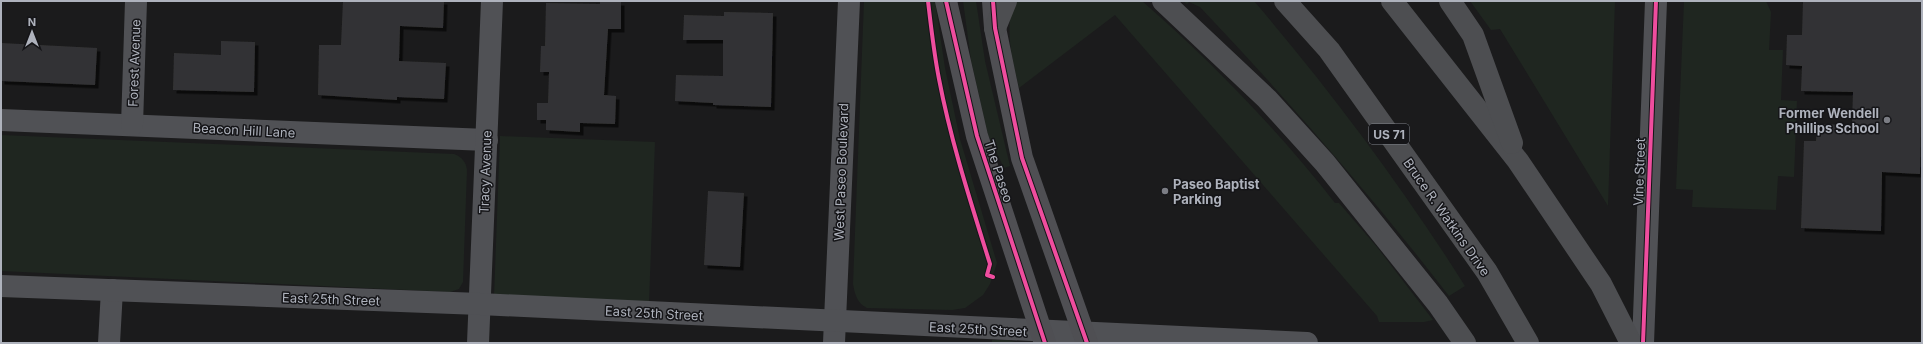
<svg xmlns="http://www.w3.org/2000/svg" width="1923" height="344" font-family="Inter,sans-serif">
	<defs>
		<filter id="shadow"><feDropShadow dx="3.5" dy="3.5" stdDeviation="0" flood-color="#0009"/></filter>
	</defs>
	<rect width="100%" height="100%" fill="#1b1b1c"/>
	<g fill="#1f2620">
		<path d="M864,1H935L945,68L960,139L997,263L990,284L983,295L965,308L952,310L867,308C857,303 855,295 853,284Z"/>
		<path d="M963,1H976L985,61L1010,166L1004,168L988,135L971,60Z"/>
		<path d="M1013,1H1142C1212,62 1278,130 1335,203H1339L1377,247L1433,320L1424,322H1379L1377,316L1115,15L1019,88C1012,56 1005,34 1013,1Z"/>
		<path d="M1183,1H1254C1331,91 1402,186 1465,286L1449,296C1371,195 1288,100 1200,7L1189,2L1187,4Z"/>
		<path d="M1470,1H1615L1608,206L1500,29L1491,30Z"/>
		<path d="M1684,1H1766L1771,12L1769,50H1783L1781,100L1797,101L1794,177L1778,176L1776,210L1692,207L1693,190L1676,189Z"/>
		<path d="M1,135L454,154C462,157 466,162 467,170L463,282L459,289L450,292L1,271Z"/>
		<path d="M500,136L655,142L649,303L494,297Z"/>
		<path d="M992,340H1008L1019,343H992Z"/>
	</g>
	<g fill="#333334" filter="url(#shadow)">
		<path d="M343,1H444L443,28L400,26L399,61L446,63L444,99L397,97V100L318,95L319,45H341Z"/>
		<path d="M1803,1H1922L1920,174L1882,172L1881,231L1801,228L1804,141H1816L1817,124L1852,125L1853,92L1801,91L1802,66L1786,65L1787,35H1802Z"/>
		<path d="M600,2H621V29H608L604,95L616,96L615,124L580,123V132L546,130V120H537V103H548L549,72H540L541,46H545L546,3L600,4Z"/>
		<path d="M724,12L773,13L771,107L713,105V103L675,101L676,75L723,76V40H683L684,15L724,16Z"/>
		<path d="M221,41L255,42L254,92L173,90L174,53L221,55Z"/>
		<path d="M1,43L97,48L95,85L1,81Z"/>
		<path d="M708,191L744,193L740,267L704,265Z"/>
	</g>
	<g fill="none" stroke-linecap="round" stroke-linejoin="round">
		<g stroke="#505155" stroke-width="22">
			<path d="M1,120L487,140"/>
			<path d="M132,125L136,1"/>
			<path d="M109,343L112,290"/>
			<path d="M478,343L492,1"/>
			<path d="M834,343L849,1"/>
			<path d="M1643,343L1656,1"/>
		</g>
		<path stroke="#505155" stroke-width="22" d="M1,286L480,304L1307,343"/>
		<g stroke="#4f4f53" stroke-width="22">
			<path d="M946,1L977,136L1045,343"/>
			<path d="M993,1L995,28L1022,158L1087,343"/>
		</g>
		<g stroke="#4d4e51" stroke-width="22">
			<path d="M1163,1L1267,99L1325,163L1438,304L1465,343"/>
			<path d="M1285,1L1329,50L1487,272L1528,343"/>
			<path d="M1392,1L1518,161L1601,284L1631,343"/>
			<path d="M1450,1L1473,35L1512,143"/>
			<path d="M995,28L1006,1"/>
		</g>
		<defs>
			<g id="cycleway">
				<path d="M928,1C931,27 934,54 939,79C951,142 971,203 990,264L987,275L993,277"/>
				<path d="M946,1L977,136L1045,343"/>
				<path d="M993,1L995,28L1022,158L1087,343"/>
				<path d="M1643,343L1656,1"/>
			</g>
		</defs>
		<use href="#cycleway" stroke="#151518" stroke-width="6"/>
		<use href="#cycleway" stroke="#ef4d9e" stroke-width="4"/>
	</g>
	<g fill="#7b7d84" stroke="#151518" stroke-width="1.5">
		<circle cx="1887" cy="120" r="4"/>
		<circle cx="1165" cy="191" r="4"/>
	</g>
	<g text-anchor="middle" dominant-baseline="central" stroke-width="3" stroke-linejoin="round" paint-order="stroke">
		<rect fill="#151518" stroke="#80838b" stroke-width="1" x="1369" y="124" width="40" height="20" rx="3"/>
		<g font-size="12" font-weight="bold" fill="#aeb2bc">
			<text x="1389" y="134">US 71</text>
		</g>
		<g font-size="13" fill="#aeb2bc" stroke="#151518">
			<text transform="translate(134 63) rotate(-88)">Forest Avenue</text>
			<text transform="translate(244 130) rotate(3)">Beacon Hill Lane</text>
			<text transform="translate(999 171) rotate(72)">The Paseo</text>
			<text transform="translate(485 172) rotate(-88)">Tracy Avenue</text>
			<text transform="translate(841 172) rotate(-88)">West Paseo Boulevard</text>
			<text transform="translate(1639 172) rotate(-88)">Vine Street</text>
			<text transform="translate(1447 217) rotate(55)">Bruce R. Watkins Drive</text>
			<text transform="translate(331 299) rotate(2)">East 25th Street</text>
			<text transform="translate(654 313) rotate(3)">East 25th Street</text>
			<text transform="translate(978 329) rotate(3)">East 25th Street</text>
		</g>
		<g font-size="13" font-weight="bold" fill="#aeb2bc" stroke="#151518" text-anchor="end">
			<text x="1879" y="113">Former Wendell<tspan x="1879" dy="15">Phillips School</tspan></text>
			<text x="1173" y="184" text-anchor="start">Paseo Baptist<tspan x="1173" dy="15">Parking</tspan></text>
		</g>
	</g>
	<rect width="1923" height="344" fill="none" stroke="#aeb2bc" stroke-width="4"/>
	<g transform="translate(32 32)" stroke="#151518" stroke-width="3" paint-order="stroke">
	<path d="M0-3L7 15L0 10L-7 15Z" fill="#aeb2bc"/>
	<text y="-6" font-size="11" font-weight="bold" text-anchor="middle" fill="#aeb2bc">N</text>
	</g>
</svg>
